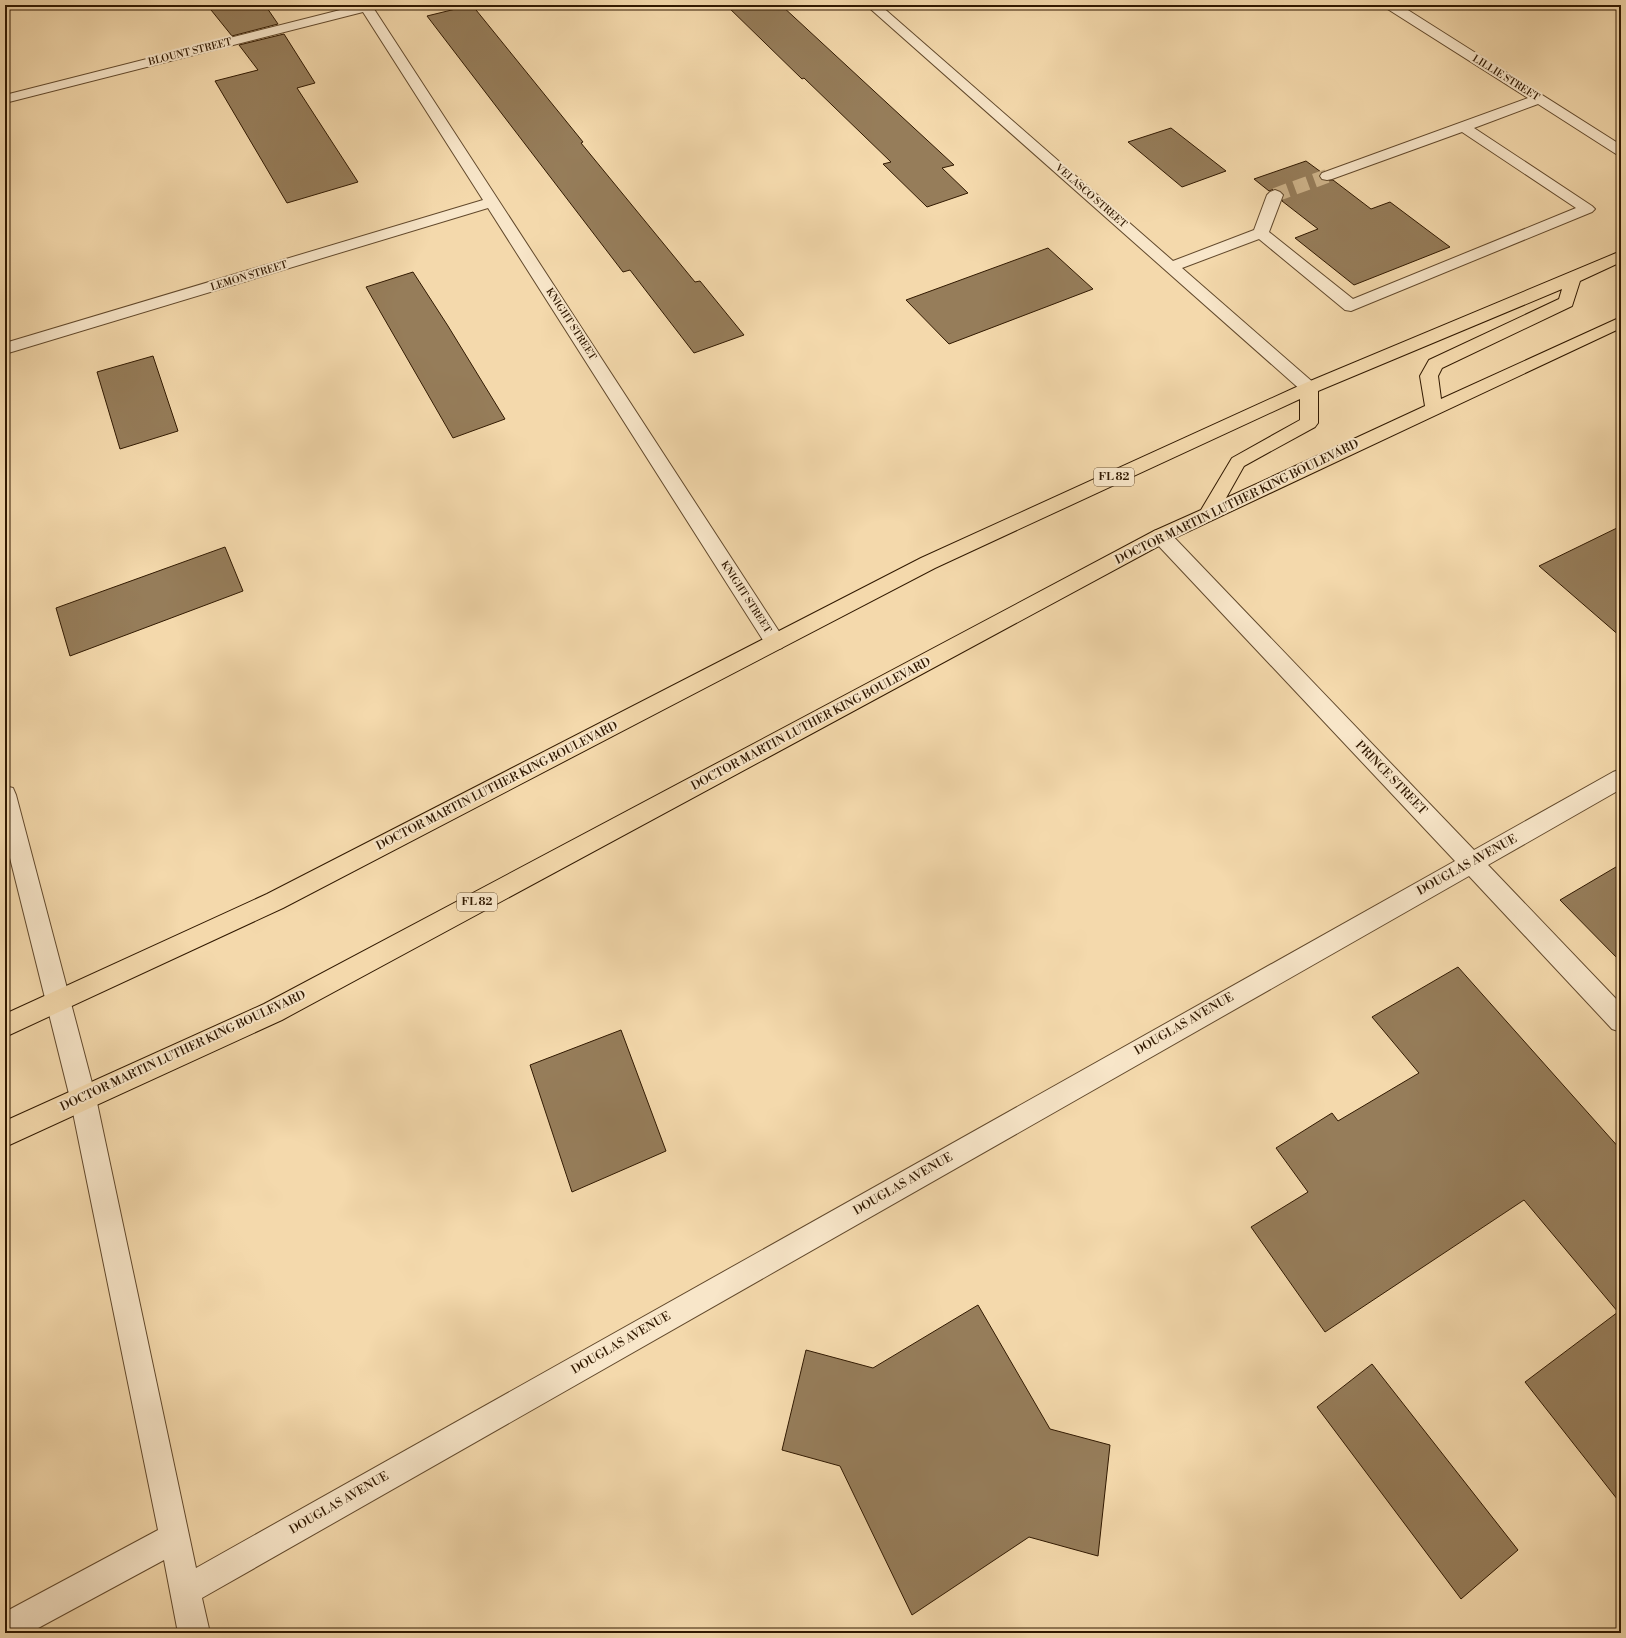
<svg xmlns="http://www.w3.org/2000/svg" width="1626" height="1638" font-family="'Libre Bodoni',serif">
	<rect width="100%" height="100%" fill="#f4d9ac"/>
	<filter id="stains"><feTurbulence type="fractalNoise" baseFrequency=".005" numOctaves="4"/><feColorMatrix values="0 0 0 0 .2 0 0 0 0 .09 0 0 0 0 .02 0 0 0 .5 -.17"/></filter>
	<radialGradient id="worn" r=".72"><stop offset=".6" stop-color="#630" stop-opacity="0"/><stop offset="1" stop-color="#630" stop-opacity=".3"/></radialGradient>
	<g fill="#967d5a" stroke="#311901">
		<path d="M207,5H265L278,24L232,36Z"/>
		<path d="M472,5L583,142L581,143L695,282L700,281L744,335L694,353L630,270L623,272L427,16Z"/>
		<path d="M726,5H781L954,165L942,168L968,193L927,207L883,164L891,162L804,78L802,79Z"/>
		<path d="M284,34L315,83L297,88L358,182L287,203L215,81L258,70L239,45Z"/>
		<path d="M1171,128L1226,171L1182,187L1128,142Z"/>
		<path d="M1306,161L1321,172L1319,177L1322,180H1333L1371,209L1390,202L1450,247L1354,285L1295,238L1318,229L1282,201L1284,196L1281,191L1274,189L1269,191L1254,179Z"/>
		<path d="M1048,248L1093,289L949,344L906,300Z"/>
		<path d="M413,272L448,326L505,419L453,438L366,287Z"/>
		<path d="M153,356L178,431L120,449L97,372Z"/>
		<path d="M1621,526V637L1539,566Z"/>
		<path d="M225,547L243,591L70,656L56,608Z"/>
		<path d="M1621,864V962L1560,900Z"/>
		<path d="M1458,967L1621,1150V1504L1525,1382L1618,1312L1524,1200L1325,1332L1251,1227L1308,1192L1276,1148L1332,1113L1338,1121L1419,1073L1372,1017Z"/>
		<path d="M621,1030L666,1151L572,1192L530,1065Z"/>
		<path d="M978,1305L1050,1429L1110,1445L1098,1556L1029,1537L912,1615L840,1466L782,1450L806,1350L873,1368Z"/>
		<path d="M1372,1364L1518,1550L1461,1599L1317,1407Z"/>
	</g>
	<g fill="none" stroke-linecap="round" stroke-linejoin="round">
		<path stroke="#cdb38a" stroke-width="14" stroke-dasharray="14 7" stroke-linecap="butt" d="M1275,195L1327,176"/>
		<defs>
			<g id="minor">
				<path d="M360,5H381L380,8L374,9L782,636L785,642L782,648L775,650L768,648L488,208L5,354V343L483,200L363,12L5,103V95Z"/>
				<path d="M866,5H880L1173,261L1254,230L1267,195L1270,192L1275,190L1280,192L1283,195L1269,232L1353,299L1576,208L1462,132L1332,179L1327,180L1322,179L1320,176L1322,173L1528,98L1386,8L1385,5H1400L1621,145V155L1616,154L1538,104L1474,128L1592,206L1595,209L1592,212L1351,311L1345,310L1259,239L1182,268L1315,384L1318,388L1315,392L1309,394L1303,392Z"/>
				<path d="M1161,529L1168,531L1474,850L1613,772L1621,769V789L1488,865L1621,1004V1032L1612,1029L1469,876L202,1598L210,1633H178L164,1560L29,1633H5V1612L158,1530L70,1098L5,838V786L13,788L16,795L96,1098L196,1568L1455,861L1154,541L1152,536L1154,531Z"/>
			</g>
			<path id="major" d="M1621,251V262L1580,281L1572,306L1442,368L1438,376L1441,399L1621,317V328L1168,541L282,1020L5,1147V1121L264,1004L1154,531L1201,510L1232,458L1300,420V399L935,568L283,908L5,1037V1014L267,894L921,558L1303,384ZM1562,289L1559,299L1429,360L1420,376L1425,406L1226,498L1244,466L1315,427L1318,423V391Z"/>
		</defs>
		<use href="#minor" stroke="#62492c" stroke-width="2"/>
		<use href="#major" stroke="#311901" stroke-width="2"/>
		<use href="#minor" fill="#f8e6c9" fill-rule="evenodd"/>
		<use href="#major" fill="#f4d9ac" fill-rule="evenodd"/>
	</g>
	<g text-anchor="middle" dominant-baseline="central" stroke-width="4" stroke-linejoin="round" paint-order="stroke">
		<g font-size="10" fill="#311901" stroke="#f8e6c9">
			<text transform="translate(190 52) rotate(-14)">BLOUNT STREET</text>
			<text transform="translate(1506 78) rotate(32)">LILLIE STREET</text>
			<text transform="translate(1091 196) rotate(41)">VELASCO STREET</text>
			<text transform="translate(249 276) rotate(-17)">LEMON STREET</text>
			<text transform="translate(571 324) rotate(57)">KNIGHT STREET</text>
			<text transform="translate(746 597) rotate(57)">KNIGHT STREET</text>
		</g>
		<g fill="#f8e6c9" stroke="#6d563d" stroke-width="1">
			<rect x="1094" y="468" width="40" height="18" rx="3"/>
			<rect x="457" y="893" width="40" height="18" rx="3"/>
		</g>
		<g font-size="11" font-weight="bold" fill="#311901">
			<text x="1114" y="477">FL 82</text>
			<text x="477" y="902">FL 82</text>
		</g>
		<g font-size="12" fill="#311901" stroke="#f8e6c9">
			<text transform="translate(1237 502) rotate(-26)">DOCTOR MARTIN LUTHER KING BOULEVARD</text>
			<text transform="translate(811 724) rotate(-28)">DOCTOR MARTIN LUTHER KING BOULEVARD</text>
			<text transform="translate(1391 778) rotate(46)">PRINCE STREET</text>
			<text transform="translate(497 786) rotate(-27)">DOCTOR MARTIN LUTHER KING BOULEVARD</text>
			<text transform="translate(1467 865) rotate(-29)">DOUGLAS AVENUE</text>
			<text transform="translate(1184 1024) rotate(-30)">DOUGLAS AVENUE</text>
			<text transform="translate(183 1051) rotate(-25)">DOCTOR MARTIN LUTHER KING BOULEVARD</text>
			<text transform="translate(903 1184) rotate(-30)">DOUGLAS AVENUE</text>
			<text transform="translate(621 1343) rotate(-30)">DOUGLAS AVENUE</text>
			<text transform="translate(339 1503) rotate(-30)">DOUGLAS AVENUE</text>
		</g>
	</g>
	<rect width="1626" height="1638" fill="none" stroke="#f4d9ac" stroke-width="20"/>
	<rect x="6" y="6" width="1614" height="1626" fill="none" stroke="#311901" stroke-width="2"/>
	<rect x="10" y="10" width="1606" height="1618" fill="none" stroke="#311901"/>
	<rect width="100%" height="100%" filter="url(#stains)"/>
	<rect width="100%" height="100%" fill="url(#worn)"/>
</svg>
